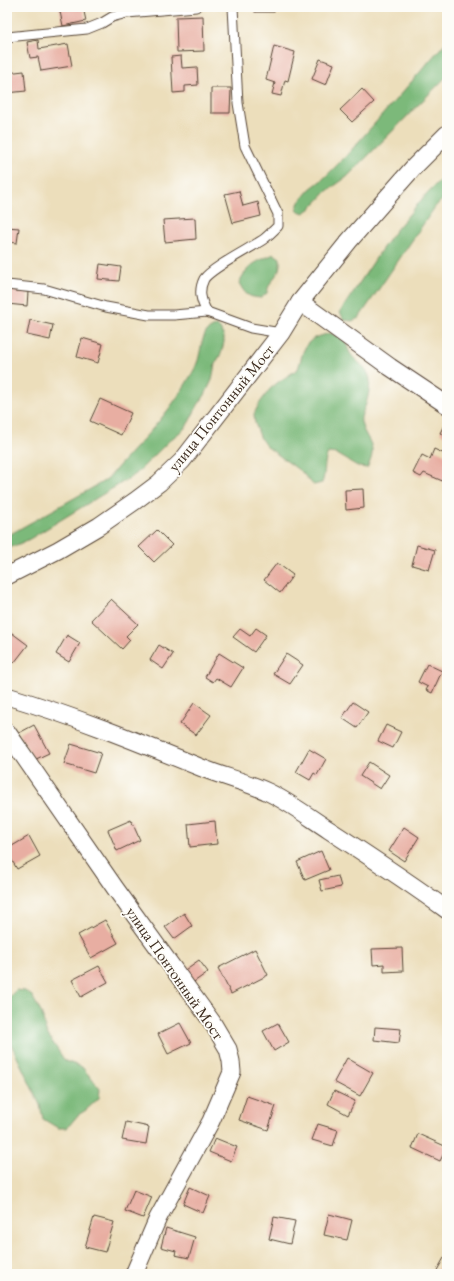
<svg xmlns="http://www.w3.org/2000/svg" width="454" height="1281" font-family="'EB Garamond',serif">
	<rect width="100%" height="100%" fill="#fdfcf7"/>
	<filter id="ink" filterUnits="userSpaceOnUse"><feTurbulence type="fractalNoise" baseFrequency=".025" numOctaves="2"/><feDisplacementMap in="SourceGraphic" scale="8" xChannelSelector="R" yChannelSelector="G"/><feConvolveMatrix kernelMatrix="1 2 1 2 8 2 1 2 1" color-interpolation-filters="sRGB"/></filter>
	<filter id="wash" filterUnits="userSpaceOnUse"><feTurbulence type="fractalNoise" baseFrequency=".012" numOctaves="4" result="noise"/><feDisplacementMap in="SourceGraphic" scale="16" xChannelSelector="R" yChannelSelector="G"/><feGaussianBlur stdDeviation="0.9" result="paint"/><feColorMatrix in="noise" values="0 0 0 0 0 0 0 0 0 0 0 0 0 0 0 0 0 1.4 0 .05"/><feComposite in="paint" operator="in"/></filter>
	<g filter="url(#wash)">
		<rect width="100%" height="100%" fill="#ecdebb"/>
		<g fill="#7cb97a" stroke="#5c724c">
			<path d="M447,41V76L347,177L327,191L311,208L304,213L296,210L299,202L310,189L323,179L346,156L420,72L431,59Z"/>
			<path d="M447,173V195L435,207L359,318L352,321L344,320L340,312L384,246L395,231L428,192Z"/>
			<path d="M274,254L280,258C282,277 269,277 267,293L261,298C247,297 245,294 239,283C248,264 256,262 274,254Z"/>
			<path d="M217,326L220,329L224,337V342L221,354L215,364L212,380L205,395L198,405L189,422L184,429L170,440L136,474L28,540L7,549V536L101,483L108,478C135,447 166,418 187,382C190,376 195,370 197,363C202,351 200,328 217,326Z"/>
			<path d="M330,333L344,339C346,343 348,349 350,353C356,363 368,366 370,380C370,387 368,397 366,404C364,410 360,416 361,422C365,441 380,444 367,468L359,467L337,454L328,453C323,463 326,473 322,483L314,485L308,480L303,473L266,446L261,439L255,423L254,414L259,404L270,389L277,383L298,369L303,352L307,344L314,338Z"/>
			<path d="M16,990L25,991L32,996L42,1014L46,1032L65,1061L82,1067L100,1089L99,1098L86,1110L78,1115L67,1128H58L43,1119L40,1105L10,1042L11,1031L7,1005L9,997Z"/>
		</g>
		<g id="blocks">
			<g fill="#e8aea2">
				<path d="M59,7H83L86,21L63,26Z"/>
				<rect x="255" y="7" width="19" height="5"/>
				<path d="M203,16L204,51L177,52L176,17Z"/>
				<path d="M38,40L39,49L68,44L72,66L41,71L38,57L30,58L27,42Z"/>
				<path d="M274,46L295,52L288,81L285,80L281,96L272,94L275,83L266,80Z"/>
				<path d="M181,56L182,68L197,67L198,85L185,86V92L173,93L171,57Z"/>
				<path d="M320,59L334,64L326,85L312,79Z"/>
				<path d="M24,71L26,91L7,93V73Z"/>
				<path d="M211,88H231L230,113H211Z"/>
				<path d="M362,89L374,102L352,122L340,110Z"/>
				<path d="M239,191L243,206L258,202L261,216L233,223L225,194Z"/>
				<path d="M195,218L196,239L165,242L163,220Z"/>
				<path d="M7,227L19,228L17,243L7,242Z"/>
				<path d="M100,264L121,267L119,281L98,279Z"/>
				<path d="M7,290L28,292L27,306L7,304Z"/>
				<path d="M30,320L53,325L50,340L27,335Z"/>
				<path d="M82,338L103,344L98,363L77,357Z"/>
				<path d="M100,399L131,413L121,435L90,421Z"/>
				<path d="M447,419V437L440,433Z"/>
				<path d="M434,449L447,455V483L424,473L421,477L413,473L422,455L430,459Z"/>
				<path d="M363,489L364,508L346,510L345,490Z"/>
				<path d="M157,530L172,545L154,562L139,547Z"/>
				<path d="M417,545L435,550L429,570L412,565Z"/>
				<path d="M277,563L293,575L280,593L264,580Z"/>
				<path d="M111,599L138,624L126,636L130,640L122,649L91,620Z"/>
				<path d="M256,628L266,635L254,652L233,637L240,629L250,636Z"/>
				<path d="M8,630L28,645L14,663L7,658Z"/>
				<path d="M67,635L80,643L69,662L56,654Z"/>
				<path d="M159,645L173,654L163,669L150,660Z"/>
				<path d="M219,653L243,668L231,687L216,678L213,682L205,677Z"/>
				<path d="M286,654L303,665L290,684L273,674Z"/>
				<path d="M427,664L442,671L432,693L426,690L428,687L418,682Z"/>
				<path d="M353,702L368,712L357,728L342,718Z"/>
				<path d="M194,703L211,715L196,735L180,724Z"/>
				<path d="M34,725L49,753L34,760L19,733Z"/>
				<path d="M386,725L401,732L393,748L378,741Z"/>
				<path d="M71,744L101,753L94,773L64,764Z"/>
				<path d="M309,749L326,759L317,775L314,773L310,780L296,772Z"/>
				<path d="M369,762L389,775L380,789L360,776Z"/>
				<path d="M131,820L140,840L117,851L108,830Z"/>
				<path d="M215,821L217,844L190,847L188,824Z"/>
				<path d="M404,827L419,837L404,861L389,851Z"/>
				<path d="M29,836L40,856L17,869L7,852V849Z"/>
				<path d="M321,851L329,870L305,880L297,862Z"/>
				<path d="M338,876L341,887L322,891L319,880Z"/>
				<path d="M184,913L192,926L174,939L165,927Z"/>
				<path d="M105,920L118,943L91,958L78,935Z"/>
				<path d="M402,948L403,971L384,972V964L373,965L372,949Z"/>
				<path d="M255,949L268,975L231,994L218,968Z"/>
				<path d="M199,960L208,972L191,984L182,972Z"/>
				<path d="M99,966L108,982L81,997L72,980Z"/>
				<path d="M180,1023L191,1043L168,1054L158,1034Z"/>
				<path d="M278,1023L289,1042L274,1051L263,1031Z"/>
				<path d="M375,1027L401,1029L399,1043L374,1040Z"/>
				<path d="M347,1058L373,1073L360,1096L334,1082Z"/>
				<path d="M334,1091L355,1101L348,1115L328,1104Z"/>
				<path d="M247,1096L276,1106L268,1130L239,1120Z"/>
				<path d="M126,1122L149,1127L146,1144L122,1140Z"/>
				<path d="M318,1124L338,1130L333,1146L312,1140Z"/>
				<path d="M418,1134L447,1147L440,1161L412,1148Z"/>
				<path d="M215,1138L237,1147L231,1161L209,1152Z"/>
				<path d="M190,1187L210,1196L203,1213L183,1204Z"/>
				<path d="M134,1190L152,1197L143,1218L125,1211Z"/>
				<path d="M329,1214L352,1220L347,1240L324,1235Z"/>
				<path d="M94,1217L114,1222L105,1252L85,1247Z"/>
				<path d="M274,1217L295,1221L290,1244L269,1239Z"/>
				<path d="M166,1228L195,1237L189,1258L175,1255L176,1251L161,1247Z"/>
				<path d="M445,1256L447,1257V1274H435Z"/>
			</g>
		</g>
	</g>
	<g filter="url(#ink)">
		<use href="#blocks" fill-opacity="0" stroke="#564536" stroke-width="1"/>
		<g fill="none" stroke-linecap="round" stroke-linejoin="round">
			<defs>
				<g id="service">
					<path d="M7,37L87,29L102,23L112,17L127,13L196,7"/>
					<path d="M7,285L44,289L106,307L149,315H174L207,312L251,328L281,333"/>
					<path d="M207,312C201,301 198,291 204,279C211,268 251,248 264,239C269,235 273,231 278,226V214L245,146L238,103L233,7"/>
				</g>
				<g id="minor">
					<path d="M300,302L390,367L447,405"/>
					<path d="M7,576L58,550L99,526L135,501L159,483L182,461L281,333L300,302L349,241L413,168L447,134"/>
					<path d="M7,696C74,716 138,742 202,768C224,777 247,782 268,792C289,802 309,817 329,830C369,856 409,882 447,910"/>
					<path d="M7,732L115,888L212,1022L228,1049L231,1061L232,1072L211,1121L158,1218L134,1274"/>
				</g>
			</defs>
			<use href="#service" stroke="#564536" stroke-width="11"/>
			<use href="#minor" stroke="#564536" stroke-width="19"/>
			<use href="#service" stroke="#fff" stroke-width="9"/>
			<use href="#minor" stroke="#fff" stroke-width="17"/>
		</g>
	</g>
	<g text-anchor="middle" dominant-baseline="central" stroke-width="3.5" stroke-linejoin="round" paint-order="stroke">
		<g font-size="16" fill="#3b2a1e" stroke="#fdfcf7">
			<text transform="translate(221 408) rotate(-51)">улица Понтонный Мост</text>
			<text transform="translate(175 973) rotate(55)">улица Понтонный Мост</text>
		</g>
	</g>
	<rect width="454" height="1281" fill="none" stroke="#fdfcf7" stroke-width="24"/>
</svg>
